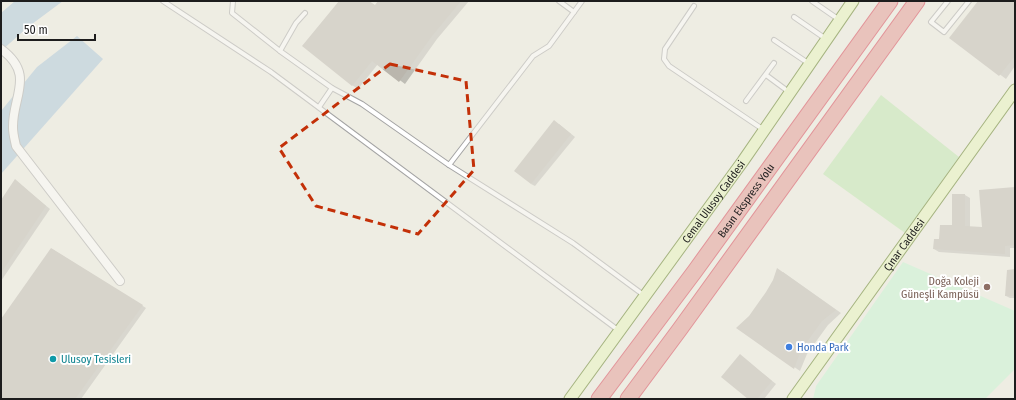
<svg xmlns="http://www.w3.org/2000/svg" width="1016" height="400" font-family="'Fira Sans Condensed',sans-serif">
	<rect width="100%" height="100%" fill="#eeede3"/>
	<path fill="#bbe7ab" d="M881,95L959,157L905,233L823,174Z"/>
	<path fill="#c1f7d1" d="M903,262L1015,311V369L985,399H813L816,386Z"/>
	<g fill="#a5c3da">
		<path d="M15,1H63L28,27L1,51V13Z"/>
		<path d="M77,36L103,59L1,174V111L37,67Z"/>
	</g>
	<g fill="#0003">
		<path d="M341,1H367L376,6L380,1H469L437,39L405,84L378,64L358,89L352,85Z"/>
		<path d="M979,1H1015V66L1006,79L951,38Z"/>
		<path d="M559,124L575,137L535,186L531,184Z"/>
		<path d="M15,180L50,209L1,281V201Z"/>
		<path d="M1015,187V248H1010V257L939,252L934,249L952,227L953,195H965L970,198V228L983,229Z"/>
		<path d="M52,249L146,308L81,399H1V320Z"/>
		<path d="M1015,270V298H1010L1006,296Z"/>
		<path d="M783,272L841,313L828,325L807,354L800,371L738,328L750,316Z"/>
		<path d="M741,356L776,384L764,399H749Z"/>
	</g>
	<g fill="#bab6ad">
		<path d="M339,1H369L375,5L378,1H461L432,36L399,82L372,61L352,86L302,46Z"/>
		<path d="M978,1H1015V56L999,76L949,38Z"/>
		<path d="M554,120L571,134L531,184L514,171Z"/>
		<path d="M15,179L46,206L1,273V200Z"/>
		<path d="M1015,187V245L1005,246V254L933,249L934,239H939L940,225H952V194H965V226L982,227L979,190Z"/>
		<path d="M51,248L143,305L75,399H1V319Z"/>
		<path d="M777,268L836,310L822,321L801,350L794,369L736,328L749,316L766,292L773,280Z"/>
		<path d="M1015,269V296H1005L1007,270Z"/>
		<path d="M740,354L772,381L757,399H748L721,377Z"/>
	</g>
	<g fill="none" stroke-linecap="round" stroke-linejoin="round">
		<defs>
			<g id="lane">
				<path d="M163,1L271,72L618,330"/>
				<path d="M233,1L232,13L280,51"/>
				<path d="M812,1L838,19"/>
				<path d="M948,1L931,22L944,32L969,1"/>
				<path d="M694,6L665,49L664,59L669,66L764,130"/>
				<path d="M574,12L582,1"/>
				<path d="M305,13L296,23L280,51L332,88L362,104L449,165L573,243L645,296"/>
				<path d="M794,17L826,39"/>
				<path d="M774,40L808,63"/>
				<path d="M766,75L789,92"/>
				<path d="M746,101L774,63"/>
				<path d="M319,107L332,88"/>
				<path d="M449,165L533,56L549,46L574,12L559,1"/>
			</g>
			<path id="street" d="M1,49C36,75 12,96 13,128C13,134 15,141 16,146L120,281"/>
			<g id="secondary">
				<path id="s1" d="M570,399L743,161L853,1"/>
				<path id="s2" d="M793,399L1015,90"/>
			</g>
			<g id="highway">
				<path id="s3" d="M599,399L695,271L890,1"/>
				<path d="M628,399L680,329L917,1"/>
			</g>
		</defs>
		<use href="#lane" stroke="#a4a4a4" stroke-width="6"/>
		<use href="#street" stroke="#a4a4a4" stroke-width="10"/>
		<use href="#secondary" stroke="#4e6f09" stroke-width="13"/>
		<use href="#highway" stroke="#d22a3f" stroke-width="17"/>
		<use href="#lane" stroke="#fff" stroke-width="4"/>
		<use href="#street" stroke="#fff" stroke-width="8"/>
		<use href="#secondary" stroke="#e6f7b8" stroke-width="11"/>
		<use href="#highway" stroke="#e3908d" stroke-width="15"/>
	</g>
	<path d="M0 0H1016V400H0ZM390,64L466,81L474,170L418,234L316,206L279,148Z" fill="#eeede3" fill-opacity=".55" fill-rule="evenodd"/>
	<path fill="none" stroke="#c33008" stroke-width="3" stroke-dasharray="8 5" stroke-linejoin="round" d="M390,64L466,81L474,170L418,234L316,206L279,148Z"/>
	<circle fill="#8d6e63" stroke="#fff" stroke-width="1.5" cx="987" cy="287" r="4"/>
	<circle fill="#3f7fe0" stroke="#fff" stroke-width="1.5" cx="789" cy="347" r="4"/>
	<circle fill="#0f9aa8" stroke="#fff" stroke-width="1.5" cx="53" cy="359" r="4"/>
	<g text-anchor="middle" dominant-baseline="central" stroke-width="4" stroke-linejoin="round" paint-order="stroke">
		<g font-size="11" fill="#1d1d1d" stroke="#fff">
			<text stroke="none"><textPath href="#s3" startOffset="247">Basın Ekspress Yolu</textPath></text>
			<text stroke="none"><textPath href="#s1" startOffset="244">Cemal Ulusoy Caddesi</textPath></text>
			<text stroke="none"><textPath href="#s2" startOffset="190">Çınar Caddesi</textPath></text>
		</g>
		<g font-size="11" fill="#785e54" stroke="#fff" text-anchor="end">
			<text x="979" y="281">Doğa Koleji<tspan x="979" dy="13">Güneşli Kampüsü</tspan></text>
		</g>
		<g font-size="11" fill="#366cbe" stroke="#fff" text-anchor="start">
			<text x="797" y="347">Honda Park</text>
		</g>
		<g font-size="11" fill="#0d838f" stroke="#fff" text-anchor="start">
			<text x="61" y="359">Ulusoy Tesisleri</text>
		</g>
	</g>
	<rect width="1016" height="400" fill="none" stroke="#1d1d1d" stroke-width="4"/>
	<path d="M18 34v6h77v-6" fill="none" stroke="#1d1d1d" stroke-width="2"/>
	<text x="24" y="34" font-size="12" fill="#1d1d1d" stroke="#ffffff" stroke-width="3" paint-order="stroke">50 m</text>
</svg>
